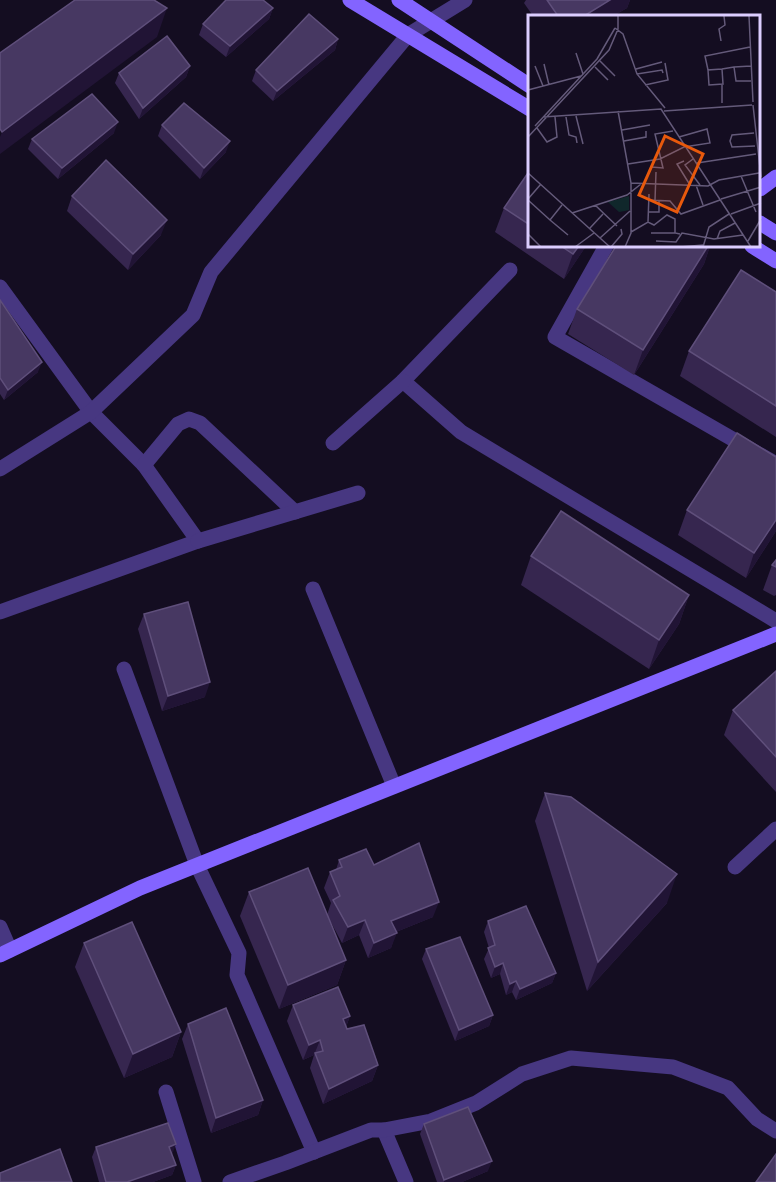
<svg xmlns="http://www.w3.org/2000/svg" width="776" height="1182" font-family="Manrope,sans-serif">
	<rect width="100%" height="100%" fill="#140d21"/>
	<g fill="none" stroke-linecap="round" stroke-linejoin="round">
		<g stroke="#473781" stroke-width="15">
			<path d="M606,246L555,337L776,464"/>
			<path d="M510,270L403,381L461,432L776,621"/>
			<path d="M0,287L91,412L144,465L198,541L0,612"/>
			<path d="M333,443L403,381"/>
			<path d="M144,465L178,424L189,419L200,423L295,512"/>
			<path d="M0,469L91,412L193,315L211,272L408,35L465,0"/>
			<path d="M198,541L358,493"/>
			<path d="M313,589L394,786"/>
			<path d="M124,669L197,865L239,953L237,975L314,1152"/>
			<path d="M735,867L776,829"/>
			<path d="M0,927L10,950"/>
			<path d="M166,1092L194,1182"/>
			<path d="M384,1130L406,1182"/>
			<path d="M230,1182L285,1163L371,1130H384L431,1121L476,1103L522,1074L571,1058L673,1067L728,1088L757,1119L776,1131"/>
		</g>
		<g stroke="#8364ff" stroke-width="15">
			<path d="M350,0L530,109"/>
			<path d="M399,0L530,86"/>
			<path d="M760,189L776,177"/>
			<path d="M760,223L776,233"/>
			<path d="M752,246L776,261"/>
			<path d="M0,955L140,888L776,634"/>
		</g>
	</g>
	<g fill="#36264f">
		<path d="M526,0H630L627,8L613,16H533L524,3Z"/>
		<path d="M273,8L269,19L226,57L199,35L203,24Z"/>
		<path d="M338,39L335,50L273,101L252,81L256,70Z"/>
		<path d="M190,66L186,77L139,119L115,83L119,73Z"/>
		<path d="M162,125L226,152L200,179L158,136Z"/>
		<path d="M114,133L58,179L28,149L32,139Z"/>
		<path d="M530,170V246H586L564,279L495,232L504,208Z"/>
		<path d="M72,196L161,235L128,270L67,211Z"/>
		<path d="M616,246H710L704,264L634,375L568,334L577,309Z"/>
		<path d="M776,292V437L680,376L689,351Z"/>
		<path d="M0,300L38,372L4,400L0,394Z"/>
		<path d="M687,510L776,531L746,578L678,535Z"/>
		<path d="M531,556L689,595L679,624L649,669L521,585Z"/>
		<path d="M776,560V595L774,596L763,590L772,565Z"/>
		<path d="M144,614L205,697L162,711L138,629Z"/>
		<path d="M776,671V792L724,735L733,710Z"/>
		<path d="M545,793L667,903L587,991L535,821Z"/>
		<path d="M339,860L374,865L433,917L396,932L391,948L368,958L359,935L342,943L327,915L331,903L324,888L330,872L336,870Z"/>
		<path d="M249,892L346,960L337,985L279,1009L240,916Z"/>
		<path d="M488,921L556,973L552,983L516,1000L512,992L506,995L500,974L491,978L484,959L489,948L484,932Z"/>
		<path d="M84,943L181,1032L172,1057L124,1078L75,967Z"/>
		<path d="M426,949L493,1015L489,1026L455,1041L422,959Z"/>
		<path d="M293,1005L350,1016L346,1027L347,1029L378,1065L372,1081L323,1104L310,1068L314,1055L303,1060L287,1021Z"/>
		<path d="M188,1024L263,1100L258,1115L211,1133L182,1039Z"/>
		<path d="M424,1124L488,1171L462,1182H437L420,1134Z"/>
		<path d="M96,1147L172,1155L176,1165L172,1175L153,1182H99L92,1157Z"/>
	</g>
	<g fill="#211435">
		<path d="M610,0H630L627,8L613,16H584Z"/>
		<path d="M167,8L157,37L0,154V137L2,132Z"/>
		<path d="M273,8L269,19L226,57L230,46Z"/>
		<path d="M338,39L335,50L273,101L277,91Z"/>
		<path d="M190,66L186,77L139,119L143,108Z"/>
		<path d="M118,122L114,133L58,179L62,168Z"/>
		<path d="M230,141L226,152L200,179L204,168Z"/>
		<path d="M167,220L161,235L128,270L133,254Z"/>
		<path d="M579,246H586L564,279L573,254Z"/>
		<path d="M708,246H710L704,264L634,375L643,350Z"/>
		<path d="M42,362L38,372L4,400L8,390Z"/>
		<path d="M776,520V531L746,578L754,553Z"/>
		<path d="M689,595L679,624L649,669L659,640Z"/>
		<path d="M210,682L205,697L162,711L168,696Z"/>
		<path d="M677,874L667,903L587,991L598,962Z"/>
		<path d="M439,902L433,917L386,936L391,921Z"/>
		<path d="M365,920L359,935L342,943L348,927Z"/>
		<path d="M397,933L391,948L368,958L374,943Z"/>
		<path d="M346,960L337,985L279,1009L288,985Z"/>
		<path d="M503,963L500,974L491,978L495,967Z"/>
		<path d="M556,973L552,983L516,1000L520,989Z"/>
		<path d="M516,981L512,992L506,995L510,984Z"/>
		<path d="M493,1015L489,1026L455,1041L459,1030Z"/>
		<path d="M350,1016L344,1032L343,1019Z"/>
		<path d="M181,1032L172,1057L124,1078L133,1054Z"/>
		<path d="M320,1040L314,1055L303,1060L309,1045Z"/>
		<path d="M378,1065L372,1081L323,1104L329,1089Z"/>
		<path d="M263,1100L258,1115L211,1133L216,1118Z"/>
		<path d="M176,1144L172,1155L169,1147Z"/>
		<path d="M492,1161L488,1171L462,1182H444V1180Z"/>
		<path d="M176,1165L172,1175L153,1182H127Z"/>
	</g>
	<g fill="#473862" stroke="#5f4f7b" stroke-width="1.5">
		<path d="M75,0H154L167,8L2,132L0,129V53Z"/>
		<path d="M226,0H263L273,8L230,46L203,24Z"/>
		<path d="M547,0H610L584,16H558Z"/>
		<path d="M309,14L338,39L277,91L256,70Z"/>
		<path d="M167,36L190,66L143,108L119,73Z"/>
		<path d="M92,94L118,122L62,168L32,139Z"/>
		<path d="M184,103L230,141L204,168L162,125Z"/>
		<path d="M106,160L167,220L133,254L72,196Z"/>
		<path d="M530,170V225L504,208Z"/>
		<path d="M561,246H579L573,254Z"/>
		<path d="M616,246H708L643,350L577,309Z"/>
		<path d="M741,270L776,292V406L689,351Z"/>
		<path d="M0,300L42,362L8,390L0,378Z"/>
		<path d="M737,433L776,457V520L754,553L687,510Z"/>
		<path d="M561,511L689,595L659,640L531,556Z"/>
		<path d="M776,560V567L772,565Z"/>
		<path d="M188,602L210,682L168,696L144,614Z"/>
		<path d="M776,671V757L733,710Z"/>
		<path d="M545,793L571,797L677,874L598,962Z"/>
		<path d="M419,843L439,902L391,921L397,933L374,943L365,920L348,927L333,900L340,896L330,872L342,867L339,860L366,849L374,865Z"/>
		<path d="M308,868L346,960L288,985L249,892Z"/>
		<path d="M526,906L556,973L520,989L516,981L510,984L503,963L495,967L488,948L495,945L488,921Z"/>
		<path d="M132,922L181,1032L133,1054L84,943Z"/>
		<path d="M460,937L493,1015L459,1030L426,949Z"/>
		<path d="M338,987L350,1016L343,1019L347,1029L364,1025L378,1065L329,1089L315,1053L323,1051L320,1040L309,1045L293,1005Z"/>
		<path d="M226,1008L263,1100L216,1118L188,1024Z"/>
		<path d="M468,1107L492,1161L444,1180L424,1124Z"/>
		<path d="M168,1123L176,1144L169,1147L176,1165L127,1182H106L96,1147Z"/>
		<path d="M60,1149L72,1182H0V1173Z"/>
		<path d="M776,1154V1182H756Z"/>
	</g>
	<g transform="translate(528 15)">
		<rect width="232" height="232" fill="#140d21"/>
		<path d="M101,181V195L97,196L91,197L80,187Z" fill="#10272b"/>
		<path fill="none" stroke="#645a7a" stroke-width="1.5" d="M221,1L225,87M87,13L95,19L109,59L137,93M193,26L191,14L197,10L196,1M48,38L55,59M72,46L87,61M16,49L21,70M7,51L15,71M67,52L80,65M206,52L208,66H223M108,54L134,47M194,54L195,69L181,70L180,55L194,54L206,52L223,51M180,55L177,41L222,32M109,59L134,55L135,58M194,69V88M117,70L140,65L137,48M0,75L53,61M225,90L233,162M90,96L103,168V218L97,232M136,96L224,90M48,101L55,129M15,102L133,94L223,232M38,102L41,120L48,122L49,128M7,111L69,44L87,13M9,113L19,127L29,122L27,102M94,115L122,110M226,118L204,120L202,126L204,132L227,131M0,122L81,35L90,14V1M96,126L118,122V116M165,144L157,150L172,170M156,146L149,149L162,170M169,148L228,139M100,149L132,144L156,132L182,128L179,114L151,122M123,152L135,153L127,119L145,116M0,158L82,232M213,161L228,197M103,168L180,171L191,165L231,158M168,170L175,190M0,184L13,169M193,184L233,172M0,185L22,205L34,190M121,185L142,186L153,199L192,185M127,185L128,157M67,190L89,211M120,197H131V186M44,198L99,180L113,169M203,199L233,188M22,205L40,220M120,207L121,179M62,213L75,199M103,217L120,207L126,210L139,200L147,204V218L152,219M123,218H147M0,219L13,232M72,223L102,196M189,224L192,216L207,208M128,226L148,227L154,218L186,224L215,220M220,226L233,204M47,232L66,218M83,232L94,219L93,214M152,232L175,230M175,232L181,212L201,199"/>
		<path fill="#e8590c" fill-opacity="0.15" stroke="#e8590c" stroke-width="3" d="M137,121L175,139L149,197L111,180Z"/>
		<rect width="232" height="232" fill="none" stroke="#dccdff" stroke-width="3"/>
	</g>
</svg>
